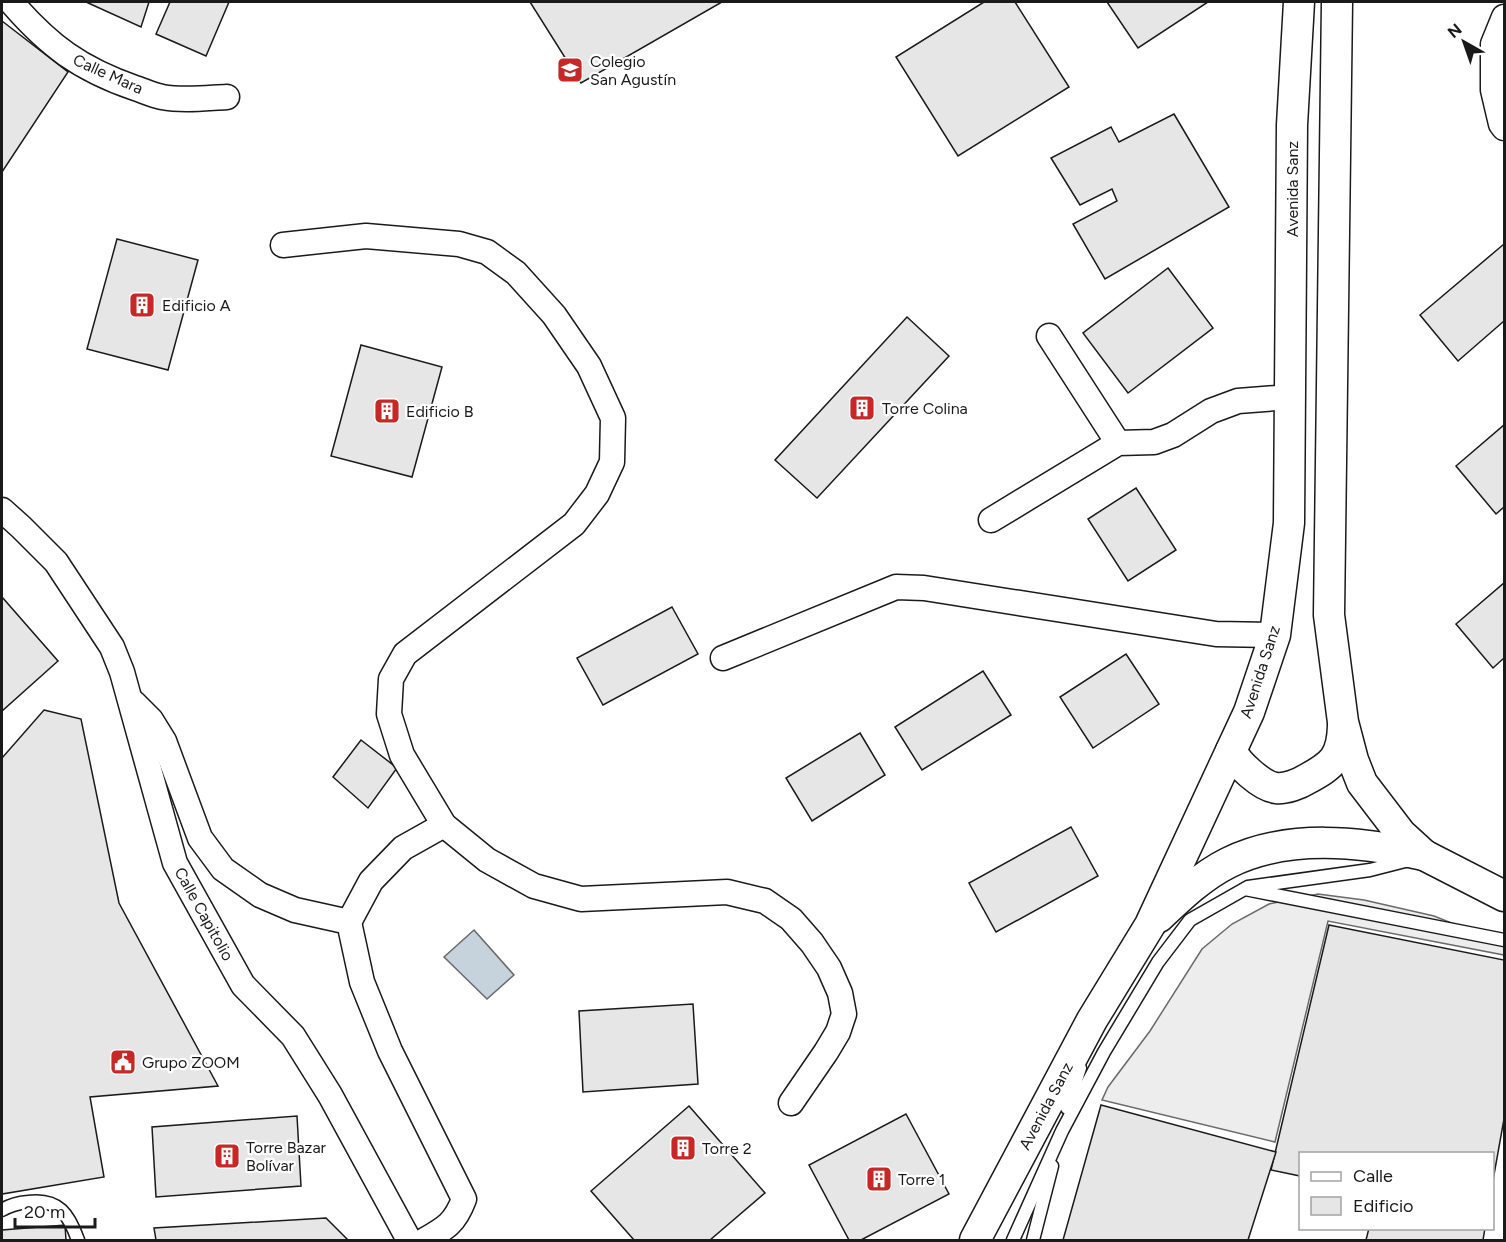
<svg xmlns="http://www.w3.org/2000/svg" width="1506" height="1242" font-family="Figtree,sans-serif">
	<rect width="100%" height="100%" fill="#fff"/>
	<path fill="#ededed" stroke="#6a6a6a" stroke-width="1.5" d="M1318,894L1364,900L1434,916L1504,944V955L1328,921L1275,1142L1102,1100L1108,1087L1150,1031L1202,949L1232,924L1269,904Z"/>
	<path fill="#c6d2dc" stroke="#6a6a6a" stroke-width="1.5" d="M474,930L514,975L487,999L444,957Z"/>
	<g fill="#e6e6e6" stroke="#1a1a1a" stroke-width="1.5">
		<path d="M86,2H149L141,27Z"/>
		<path d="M170,2H229L206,56L156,34Z"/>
		<path d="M530,2H722L581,83Z"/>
		<path d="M984,2H1015L1069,87L958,156L896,57Z"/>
		<path d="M1107,2H1208L1138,48Z"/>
		<path d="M2,21L68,72L2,172Z"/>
		<path d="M1174,114L1229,207L1105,279L1073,224L1117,201L1112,189L1080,205L1051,158L1111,127L1119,142Z"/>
		<path d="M117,239L198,260L168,370L87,349Z"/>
		<path d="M1504,244V321L1458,361L1420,315Z"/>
		<path d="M1168,268L1213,328L1128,393L1083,333Z"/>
		<path d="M907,317L949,356L817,498L775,460Z"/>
		<path d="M361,345L442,367L412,477L331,456Z"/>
		<path d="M1504,425V507L1496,514L1456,466Z"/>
		<path d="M1136,488L1176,550L1128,581L1088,519Z"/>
		<path d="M1504,583V658L1493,668L1456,624Z"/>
		<path d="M2,597L58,661L2,711Z"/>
		<path d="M672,607L698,654L603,705L577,658Z"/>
		<path d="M1126,654L1159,704L1093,748L1060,697Z"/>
		<path d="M983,671L1011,715L922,770L895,727Z"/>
		<path d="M44,710L81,719L119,903L218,1086L90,1097L104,1177L2,1194V758Z"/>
		<path d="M860,733L885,775L812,821L786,778Z"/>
		<path d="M361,740L397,768L368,808L333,777Z"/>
		<path d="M1071,827L1098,876L996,932L969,883Z"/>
		<path d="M1329,925L1504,960V1119L1492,1186V1154H1300V1176L1271,1170Z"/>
		<path d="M693,1004L698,1084L583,1092L579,1011Z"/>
		<path d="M1101,1105L1276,1152L1248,1240H1063Z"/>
		<path d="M689,1106L765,1193L710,1240H634L591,1191Z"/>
		<path d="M906,1114L949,1194L861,1240H849L809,1165Z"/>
		<path d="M297,1116L301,1186L156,1197L152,1127Z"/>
		<path d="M326,1218L348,1240H156L154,1228Z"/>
		<path d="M65,1225L66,1240H2V1230Z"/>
		<path d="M1369,1228H1485L1483,1240H1366Z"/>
	</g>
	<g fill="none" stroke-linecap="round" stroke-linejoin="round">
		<defs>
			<g id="service">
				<path d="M1245,889L1504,940"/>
				<path d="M1067,1108L1080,1068"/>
				<path d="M2,1210C10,1205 18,1203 28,1202C59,1198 69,1215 78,1240"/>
				<path d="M1013,1240L1062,1131L1104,1052L1158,962L1190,920L1248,887L1370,870L1409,860"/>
				<path d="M1033,1240L1052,1166"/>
			</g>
			<g id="minor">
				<path d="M11,2C49,46 80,69 135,88C144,91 153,95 162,97C183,101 206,98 227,97"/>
				<path d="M1504,17L1493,44V90L1501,124L1504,128"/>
				<path d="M283,245L366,236L459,244L487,252L516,273L554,315L589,366L613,418L612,462L597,494L574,524L405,654L391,679L389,714L402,755L444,825L487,860L534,886L581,899L727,892L765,901L791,919L812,943L829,968L840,993L844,1014L838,1032L826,1052L791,1103"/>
				<path d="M1049,336L1118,443"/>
				<path d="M2,510L21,527L56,562L112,647L122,672L175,863L243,985L293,1036L330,1095L409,1240"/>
				<path d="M991,520L1118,443L1154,442L1173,435L1211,411L1238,401L1290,397"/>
				<path d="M723,658L896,587L924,588L1216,634L1275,635"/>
				<path d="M134,703L151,720L164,741L200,838L223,869L260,895L295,910L349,922L362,982L390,1051L464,1199C455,1223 446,1228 425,1240"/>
				<path d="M349,922L371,881L403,848L444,825"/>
			</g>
			<g id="tertiary">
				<path d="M1337,2L1329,615L1343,722L1353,760L1362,783L1401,834L1424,855L1504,896"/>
				<path d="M1231,751C1238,764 1261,786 1276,788C1286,789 1299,784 1307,779C1333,765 1342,757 1343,726"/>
				<path d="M1159,917C1180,897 1202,876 1228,863C1288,833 1361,842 1424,855"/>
				<path d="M975,1240L1092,1020L1150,925L1249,712L1275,635L1289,523L1292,125L1299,2"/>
			</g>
		</defs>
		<use href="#service" stroke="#1a1a1a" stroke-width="15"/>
		<use href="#minor" stroke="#1a1a1a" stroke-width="27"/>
		<use href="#tertiary" stroke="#1a1a1a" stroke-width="33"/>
		<use href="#service" stroke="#fff" stroke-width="12"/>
		<use href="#minor" stroke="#fff" stroke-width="24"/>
		<use href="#tertiary" stroke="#fff" stroke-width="30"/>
	</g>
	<defs>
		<symbol id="school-square" viewBox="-11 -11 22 22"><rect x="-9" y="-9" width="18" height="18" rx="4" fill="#c62828" stroke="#fff"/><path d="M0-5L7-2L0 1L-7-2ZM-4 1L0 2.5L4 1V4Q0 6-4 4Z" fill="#fff"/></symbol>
		<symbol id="building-square" viewBox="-11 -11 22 22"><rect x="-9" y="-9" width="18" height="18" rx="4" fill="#c62828" stroke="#fff"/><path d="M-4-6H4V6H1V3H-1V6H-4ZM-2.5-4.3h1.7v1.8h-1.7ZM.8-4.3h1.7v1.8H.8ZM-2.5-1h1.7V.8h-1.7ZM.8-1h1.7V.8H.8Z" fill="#fff"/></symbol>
		<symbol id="civic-square" viewBox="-11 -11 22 22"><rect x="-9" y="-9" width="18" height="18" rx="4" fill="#c62828" stroke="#fff"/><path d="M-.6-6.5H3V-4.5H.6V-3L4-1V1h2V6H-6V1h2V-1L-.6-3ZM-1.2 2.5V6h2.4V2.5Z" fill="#fff"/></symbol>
	</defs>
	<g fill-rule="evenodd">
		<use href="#school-square" x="555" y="55" width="30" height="30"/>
		<use href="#building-square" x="127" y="290" width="30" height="30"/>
		<use href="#building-square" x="847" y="393" width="30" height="30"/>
		<use href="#building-square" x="372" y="396" width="30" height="30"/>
		<use href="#civic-square" x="108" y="1047" width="30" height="30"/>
		<use href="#building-square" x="668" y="1133" width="30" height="30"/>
		<use href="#building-square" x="212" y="1141" width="30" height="30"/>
		<use href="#building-square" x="864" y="1164" width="30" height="30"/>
	</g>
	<g text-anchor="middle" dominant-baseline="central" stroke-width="4.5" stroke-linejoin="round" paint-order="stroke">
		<g font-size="16" fill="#1a1a1a" stroke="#fff" text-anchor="start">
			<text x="590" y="61">Colegio<tspan x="590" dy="18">San Agustín</tspan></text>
			<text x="162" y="305">Edificio A</text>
			<text x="882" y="408">Torre Colina</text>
			<text x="406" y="411">Edificio B</text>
			<text x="142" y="1062">Grupo ZOOM</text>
			<text x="246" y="1147">Torre Bazar<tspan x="246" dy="18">Bolívar</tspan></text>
			<text x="702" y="1148">Torre 2</text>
			<text x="898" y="1179">Torre 1</text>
		</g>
		<g font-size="16" fill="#1a1a1a" stroke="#fff">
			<text transform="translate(108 74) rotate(24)">Calle Mara</text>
			<text transform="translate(1292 189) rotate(-90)">Avenida Sanz</text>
			<text transform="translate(1260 672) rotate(-72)">Avenida Sanz</text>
			<text transform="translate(204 914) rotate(61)">Calle Capitolio</text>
			<text transform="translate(1046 1106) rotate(-62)">Avenida Sanz</text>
		</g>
	</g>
	<rect width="1506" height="1242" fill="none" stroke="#1a1a1a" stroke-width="6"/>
	<rect x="1299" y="1152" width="195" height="78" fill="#ffffff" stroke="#a3a3a3" stroke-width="1.5"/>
	<rect x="1311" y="1172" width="30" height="9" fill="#ffffff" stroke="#a3a3a3" stroke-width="1.5"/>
	<text x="1353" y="1182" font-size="18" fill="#1a1a1a">Calle</text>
	<rect x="1311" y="1197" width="30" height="18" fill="#e6e6e6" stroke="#a3a3a3" stroke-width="1.5"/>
	<text x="1353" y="1212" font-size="18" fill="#1a1a1a">Edificio</text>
	<g transform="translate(1464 42) rotate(320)" stroke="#ffffff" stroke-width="4.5" paint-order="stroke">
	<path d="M0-4.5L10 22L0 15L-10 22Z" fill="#1a1a1a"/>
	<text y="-9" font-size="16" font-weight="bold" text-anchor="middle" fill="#1a1a1a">N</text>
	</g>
	<path d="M15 1218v9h80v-9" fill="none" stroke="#1a1a1a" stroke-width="3"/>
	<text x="24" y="1218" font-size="18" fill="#1a1a1a" stroke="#ffffff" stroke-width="4.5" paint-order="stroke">20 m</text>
</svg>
